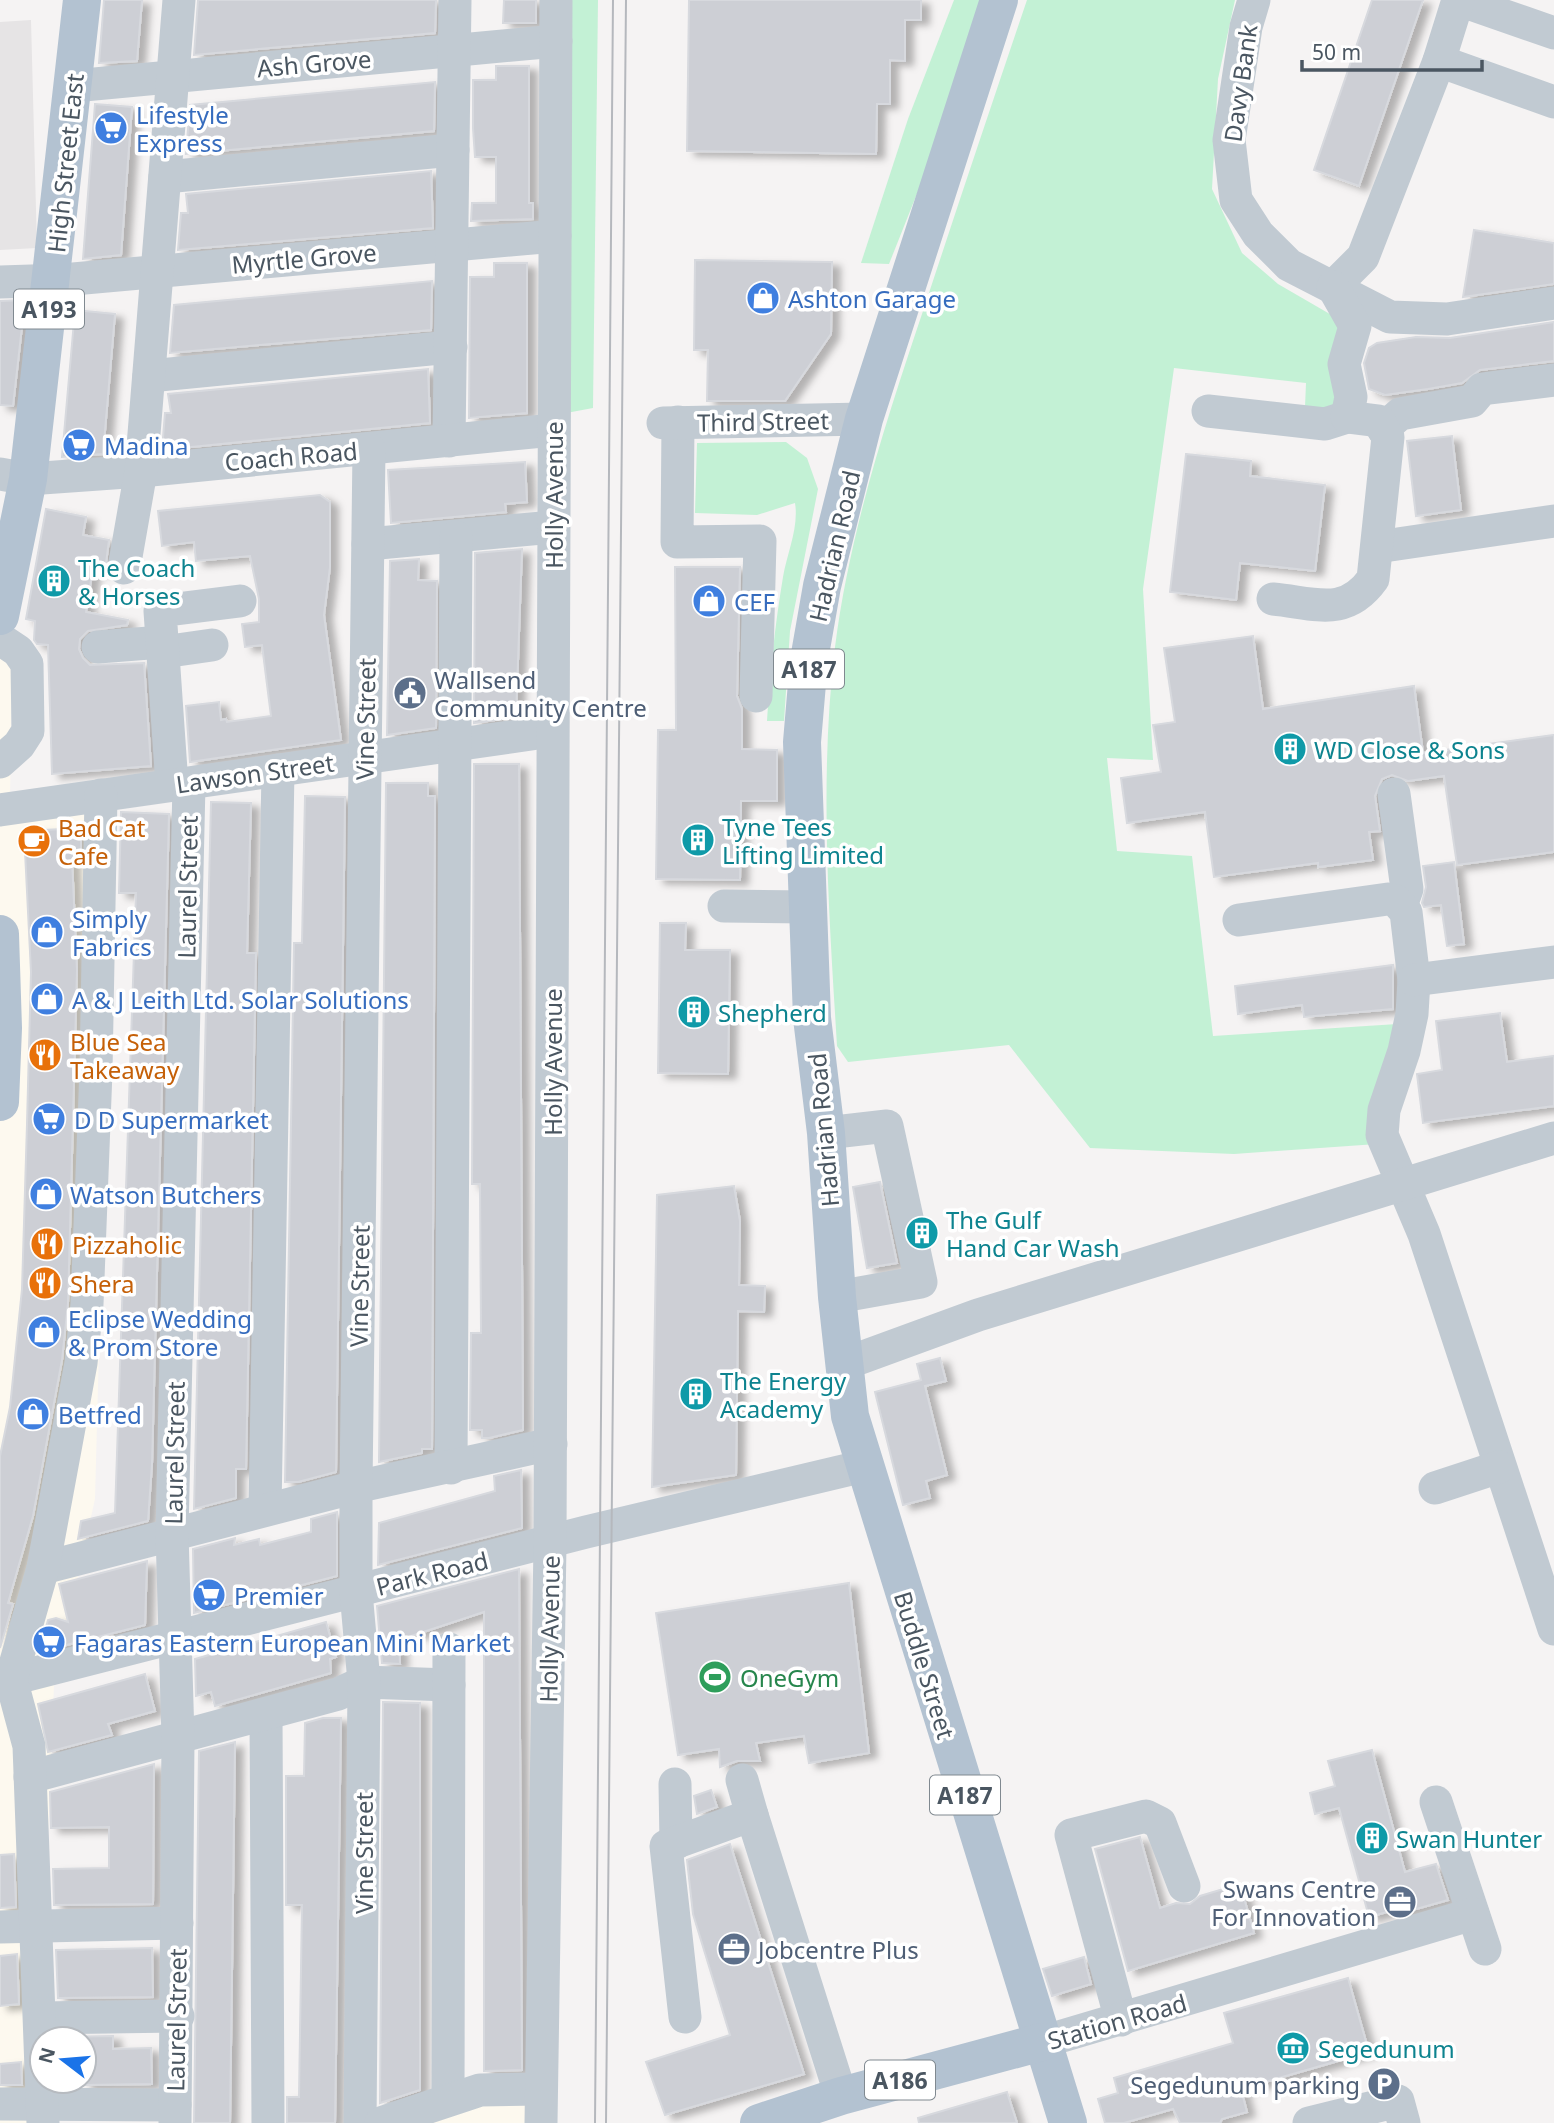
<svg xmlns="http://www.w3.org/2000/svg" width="1554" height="2123" font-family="'Noto Sans',sans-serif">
	<defs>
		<filter id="shadow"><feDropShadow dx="8" dy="4.5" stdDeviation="3.5" flood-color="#0004"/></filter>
	</defs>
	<rect width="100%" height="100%" fill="#f5f3f3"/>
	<g fill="#fdf9ef">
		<path d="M0,654H12L10,801L114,786L95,1499L54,1685L37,2123H0Z"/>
		<path d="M531,2099V2123H416L482,2104Z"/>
	</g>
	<path fill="#e6e4e5" d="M31,20L37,248L0,250V22Z"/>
	<g fill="#c3f1d5">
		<path d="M568,0H598L593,408L561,414Z"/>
		<path d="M954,0H986L965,73L889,264L861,263L908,119Z"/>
		<path d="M1027,0H1235L1218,79L1212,189L1242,253L1278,284L1335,317L1340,326L1334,408L1305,407L1306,383L1174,368L1143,589L1153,760L1107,758L1117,851L1192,856L1213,1036L1397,1024L1377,1144L1234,1154L1090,1148L1009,1045L848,1062L837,1046C829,913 819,779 835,647C850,530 887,418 924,308C958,205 992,103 1027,0Z"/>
		<path d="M786,442L807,458L818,489L790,631L784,721H767C770,672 775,625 783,577C787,553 799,528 795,503L757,515L695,513L697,443Z"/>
	</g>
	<g fill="#cdcfd5" stroke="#d7d9de" stroke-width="2" filter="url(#shadow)">
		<path d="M104,0H142L137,61L99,63Z"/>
		<path d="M198,0H436L435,33L194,55Z"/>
		<path d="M504,0H536V23H503Z"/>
		<path d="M689,0H921V20H905V61L890,60V104H877L876,154L687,151Z"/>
		<path d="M1372,0H1423L1359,186L1314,170Z"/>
		<path d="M496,66H529V203H533V219L471,221L472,203H496V157H475L473,128V80H496Z"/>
		<path d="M435,82L434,131L186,154L190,105Z"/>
		<path d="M95,104L132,107L121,255L83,259Z"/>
		<path d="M431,171L433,228L178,250L181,213H188L186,194Z"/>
		<path d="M1474,230L1554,243V284L1463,297Z"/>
		<path d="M695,260L832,262L831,334L785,401H707L708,350H694Z"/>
		<path d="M494,263H527V413L469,418L470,277H494Z"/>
		<path d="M432,281L431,330L170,353L174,305Z"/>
		<path d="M25,300L13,406L0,405V301Z"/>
		<path d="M75,310L115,314L103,454L62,457Z"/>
		<path d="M1554,322V361L1480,370L1462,383L1428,389L1385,395L1369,389L1364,363L1369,348L1377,343L1416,337L1450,338Z"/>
		<path d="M428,369L430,423L162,450L165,413H171L168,394Z"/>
		<path d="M1452,436L1461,510L1416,516L1407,441Z"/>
		<path d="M1186,454L1251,461L1250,476L1325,485L1315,571L1240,563L1236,600L1170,592Z"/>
		<path d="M525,462L527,502L505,504L506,512L391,523L388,470Z"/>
		<path d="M320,495L330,502V567L324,615L341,740L190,762L186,706L219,702L221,720L226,719L227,722L271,716L262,645L245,647L242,624L259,622V599L250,556L196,561L194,542L162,546L158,511Z"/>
		<path d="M46,509L86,517L83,535L109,540L105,571L93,568L86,612L128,620L127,625L88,631L80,639L79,649L83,658L90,665L144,663L151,766L52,774L48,645L37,644L34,640L35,621L26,619Z"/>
		<path d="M522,549L516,717L474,723L475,553Z"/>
		<path d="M419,559L418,580L437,581L436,728L387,735L390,561Z"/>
		<path d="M675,567H740L737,696L742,709V749L777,750V801H741L740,880L656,879L658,730H676Z"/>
		<path d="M1253,636L1263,709L1414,686L1423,753L1554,735V852L1457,865L1444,776L1408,781L1392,775L1382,779L1375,796L1380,831L1369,832L1373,860L1318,867V863L1214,877L1205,812L1127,823L1121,778L1161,772L1153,725L1175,722L1164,648Z"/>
		<path d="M474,764H519L523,1430L489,1438H482V1430H470L471,1333H481L480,1184H472Z"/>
		<path d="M386,783H428V796H435L432,1449H422V1453L379,1462Z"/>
		<path d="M305,796L345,797L336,1472L298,1482H285L294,943H302Z"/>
		<path d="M211,802L251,803L247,953H256L246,1469H236V1498L194,1509Z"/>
		<path d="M121,812L169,814L152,1464L148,1521L78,1539L81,1521L115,1513L136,893H119Z"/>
		<path d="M81,828V858L72,859L77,970L68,1303L62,1360L33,1516L8,1603L13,1604L0,1648V1456L10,1407L22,1289L27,1124L31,972L24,831Z"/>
		<path d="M1454,862L1464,944L1447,946L1441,905L1424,907L1422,903L1426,887L1423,866Z"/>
		<path d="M660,923H686L685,950H730L728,1074L658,1073Z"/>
		<path d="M1393,965V1009L1304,1017L1302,1005L1238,1014L1235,986Z"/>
		<path d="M1500,1013L1507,1062L1554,1056V1106L1423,1123L1417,1074L1442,1070L1436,1021Z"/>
		<path d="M880,1182L897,1263L867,1268L853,1187Z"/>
		<path d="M734,1186L740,1221L739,1285L765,1286L764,1312L738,1311L736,1475L652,1487L657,1195Z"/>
		<path d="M940,1358L946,1381L925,1386L947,1475L926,1481L930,1498L903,1505L875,1392L921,1380L917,1364Z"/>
		<path d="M521,1470L522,1528L378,1565L379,1523L495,1491L494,1476Z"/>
		<path d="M337,1512V1576L194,1613L193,1549L235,1538L234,1545L259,1539L260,1545L311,1532V1519Z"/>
		<path d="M147,1561L145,1625L39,1652L48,1620L56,1618L68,1622L59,1584Z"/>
		<path d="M519,1569L522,2070L484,2071V1612L399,1640L400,1664L382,1663L377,1606Z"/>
		<path d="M849,1583L869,1753L809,1763L804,1736L756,1743L760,1761H737L720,1767L719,1749L678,1755L656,1613Z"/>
		<path d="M326,1622L336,1657L330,1659L331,1673L215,1706L211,1692L196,1696L195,1659Z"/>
		<path d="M145,1674L155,1711L108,1724L112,1735L48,1752L38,1704Z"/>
		<path d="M383,1702L420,1703V2090L380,2103Z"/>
		<path d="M323,1718H341L335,2123H287V2097H299L302,1905H286V1776H304L305,1723Z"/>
		<path d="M235,1742L230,2123H194L199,1751Z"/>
		<path d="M1372,1750L1405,1872L1436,1864L1448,1900L1395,1915L1394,1910L1369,1917L1339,1808L1315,1814L1310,1793L1335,1786L1328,1761Z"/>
		<path d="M154,1764L153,1904L54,1905L53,1869L109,1868V1827L51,1828L50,1792Z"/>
		<path d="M711,1790L717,1807L697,1814L694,1796Z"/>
		<path d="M1140,1837L1160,1908L1176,1903L1190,1904L1200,1896L1240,1884L1254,1933L1128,1971L1095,1849Z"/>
		<path d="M730,1844L804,2074L665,2115L646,2062L730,2035L693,1914L687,1860Z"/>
		<path d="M14,1854L16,1907L0,1908V1855Z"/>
		<path d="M152,1948L153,1997L58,1998L56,1950Z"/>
		<path d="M17,1954L19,2004L0,2006V1956Z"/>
		<path d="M1084,1957L1091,1984L1052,1996L1043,1969Z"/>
		<path d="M1348,1978L1369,2052L1241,2089L1247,2112L1222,2119L1220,2123H1180L1173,2109L1124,2123H1105L1098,2099L1118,2093L1114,2078L1233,2043L1224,2013Z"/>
		<path d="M113,2036V2049L151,2048L152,2084L84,2085V2039L59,2037Z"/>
		<path d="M21,2062L22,2085H0V2064Z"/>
		<path d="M1007,2092L1017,2123H919L918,2118Z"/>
	</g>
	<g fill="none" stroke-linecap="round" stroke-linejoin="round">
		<g stroke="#c1cad2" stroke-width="33">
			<path d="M1254,0L1246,27L1229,140L1236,200L1258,234L1289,265L1390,317L1447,319L1554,303"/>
			<path d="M1459,0L1554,33"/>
			<path d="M1439,61L1554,102"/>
			<path d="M73,86L556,41"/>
			<path d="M165,177L453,150"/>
			<path d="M0,282L62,280L555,236"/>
			<path d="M1333,287L1363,257L1439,61L1458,0"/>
			<path d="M149,376L451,347"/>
			<path d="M1208,411L1325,424L1347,417"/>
			<path d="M678,422L677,542L760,541L756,696"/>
			<path d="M663,423L864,419"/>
			<path d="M1383,429L1400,414L1472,401L1482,389L1554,380"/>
			<path d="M449,441L455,0"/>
			<path d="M0,474L28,479L141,471L553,430"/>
			<path d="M368,544L553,527"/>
			<path d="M1377,547L1554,521"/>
			<path d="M124,568L141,471L179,0"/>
			<path d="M1273,599C1315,603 1345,618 1373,579L1388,437L1379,421L1347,417L1351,397L1344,364L1355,326L1333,287"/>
			<path d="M0,639L18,651L27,664L28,731L19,745L0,762"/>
			<path d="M98,647L162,642"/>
			<path d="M163,652L212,645"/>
			<path d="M172,785L160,611L240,601"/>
			<path d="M1394,794L1407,889L1401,906"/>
			<path d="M0,810L552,731"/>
			<path d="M724,906L808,907"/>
			<path d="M1239,920L1388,899L1396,901L1406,912L1414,980L1412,1014L1404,1051L1384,1110L1382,1135L1424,1234L1554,1629"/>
			<path d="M1414,980L1554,962"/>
			<path d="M826,1133L887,1126L921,1282L837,1297"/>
			<path d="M844,1364L978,1315L1554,1138"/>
			<path d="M451,1468L456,537"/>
			<path d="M1435,1488L1499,1467"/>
			<path d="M265,1510L278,770"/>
			<path d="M43,1568L356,1487L551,1444"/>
			<path d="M0,1682L586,1532L864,1466"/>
			<path d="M266,1714L268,2123"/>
			<path d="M30,1777L338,1694L364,1682L449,1685"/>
			<path d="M742,1780L752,1815"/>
			<path d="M675,1784L676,1843"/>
			<path d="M1436,1802L1485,1949"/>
			<path d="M0,1927L177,1923"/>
			<path d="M685,2017L666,1846L752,1815L841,2096"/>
			<path d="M40,2018L178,2016"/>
			<path d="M1121,2020L1071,1835L1146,1816L1160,1823L1184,1886"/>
			<path d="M1042,2042L1473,1914"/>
			<path d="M448,2100L449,1649"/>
			<path d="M0,2104L175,2105"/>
			<path d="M43,2123L29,1746L11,1679L43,1568L81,1363L87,1304L96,1071L101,795"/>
			<path d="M175,2123L178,1738L172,1533L189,784"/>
			<path d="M360,2123L364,1682L356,1592V1487L369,449"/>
			<path d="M381,2123L480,2090L540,2089"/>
			<path d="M541,2123L550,1543L556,0"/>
			<path d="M1309,2123L1398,2101L1404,2123"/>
		</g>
		<g stroke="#b3c2d1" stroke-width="38">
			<path d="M999,0L864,419L822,586L809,660L802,742L812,1018L826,1133L837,1297L850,1416L1068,2123"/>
			<path d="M0,616L28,479L82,0"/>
			<path d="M0,934L3,1028L0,1102"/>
			<path d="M759,2123L841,2096L1042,2042"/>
		</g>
		<g stroke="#b5b8bd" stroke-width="2">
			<path d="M595,2123L613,0"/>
			<path d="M606,2123L626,0"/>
		</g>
	</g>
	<defs>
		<symbol id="supermarket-disc" viewBox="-11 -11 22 22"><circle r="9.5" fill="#3f7fe0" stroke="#fff"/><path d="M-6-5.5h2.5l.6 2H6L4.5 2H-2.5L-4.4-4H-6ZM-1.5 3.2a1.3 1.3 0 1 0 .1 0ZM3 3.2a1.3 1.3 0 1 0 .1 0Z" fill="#fff"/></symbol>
		<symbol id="shop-disc" viewBox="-11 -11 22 22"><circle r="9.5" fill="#3f7fe0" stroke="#fff"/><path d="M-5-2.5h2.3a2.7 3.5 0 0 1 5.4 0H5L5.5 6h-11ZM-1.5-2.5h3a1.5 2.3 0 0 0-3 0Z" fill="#fff"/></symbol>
		<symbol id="building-disc" viewBox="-11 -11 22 22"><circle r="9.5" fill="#0f9aa8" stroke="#fff"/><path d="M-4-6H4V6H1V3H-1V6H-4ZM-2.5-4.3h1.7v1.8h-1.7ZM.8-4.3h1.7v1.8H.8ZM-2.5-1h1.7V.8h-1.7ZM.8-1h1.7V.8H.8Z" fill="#fff"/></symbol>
		<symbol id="civic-disc" viewBox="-11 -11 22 22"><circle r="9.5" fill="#5c6f8a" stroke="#fff"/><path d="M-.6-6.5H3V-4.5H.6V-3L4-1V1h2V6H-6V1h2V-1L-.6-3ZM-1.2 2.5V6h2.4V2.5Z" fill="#fff"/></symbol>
		<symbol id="cafe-disc" viewBox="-11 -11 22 22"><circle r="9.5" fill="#e8710a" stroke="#fff"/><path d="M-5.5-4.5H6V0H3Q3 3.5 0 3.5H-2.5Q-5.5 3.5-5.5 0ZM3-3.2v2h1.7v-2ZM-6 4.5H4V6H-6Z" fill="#fff"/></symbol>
		<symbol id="restaurant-disc" viewBox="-11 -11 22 22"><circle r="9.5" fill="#e8710a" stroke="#fff"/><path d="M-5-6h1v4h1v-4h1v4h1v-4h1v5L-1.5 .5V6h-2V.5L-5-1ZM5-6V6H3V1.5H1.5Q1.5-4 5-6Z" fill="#fff"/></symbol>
		<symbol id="stadium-disc" viewBox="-11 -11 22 22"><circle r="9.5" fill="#2e9e5b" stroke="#fff"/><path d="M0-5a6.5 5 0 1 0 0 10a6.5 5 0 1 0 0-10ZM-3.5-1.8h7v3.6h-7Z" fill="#fff"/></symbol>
		<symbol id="office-disc" viewBox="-11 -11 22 22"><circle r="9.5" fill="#5c6f8a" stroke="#fff"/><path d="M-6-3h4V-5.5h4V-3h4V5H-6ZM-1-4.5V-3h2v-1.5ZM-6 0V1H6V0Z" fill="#fff"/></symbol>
		<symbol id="museum-disc" viewBox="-11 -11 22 22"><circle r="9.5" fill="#0f9aa8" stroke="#fff"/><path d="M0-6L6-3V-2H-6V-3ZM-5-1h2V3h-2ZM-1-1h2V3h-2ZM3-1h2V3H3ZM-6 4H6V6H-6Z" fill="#fff"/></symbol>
		<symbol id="parking-disc" viewBox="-11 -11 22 22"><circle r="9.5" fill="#5c6f8a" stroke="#fff"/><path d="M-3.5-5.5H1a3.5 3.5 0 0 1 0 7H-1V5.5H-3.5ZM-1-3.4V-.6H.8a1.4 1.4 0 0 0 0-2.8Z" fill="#fff"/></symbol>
	</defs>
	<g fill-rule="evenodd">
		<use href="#supermarket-disc" x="92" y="109" width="38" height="38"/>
		<use href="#shop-disc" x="744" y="279" width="38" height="38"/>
		<use href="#supermarket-disc" x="60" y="426" width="38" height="38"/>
		<use href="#building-disc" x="35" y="562" width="38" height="38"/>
		<use href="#shop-disc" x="690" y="582" width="38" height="38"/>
		<use href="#civic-disc" x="391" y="674" width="38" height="38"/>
		<use href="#building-disc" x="1271" y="730" width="38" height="38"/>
		<use href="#building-disc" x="679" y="821" width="38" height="38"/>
		<use href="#cafe-disc" x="15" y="822" width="38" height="38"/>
		<use href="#shop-disc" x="28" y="913" width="38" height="38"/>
		<use href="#shop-disc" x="28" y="980" width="38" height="38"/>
		<use href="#building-disc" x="675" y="993" width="38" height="38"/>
		<use href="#restaurant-disc" x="26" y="1036" width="38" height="38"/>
		<use href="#supermarket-disc" x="30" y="1100" width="38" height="38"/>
		<use href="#shop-disc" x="27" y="1175" width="38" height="38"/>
		<use href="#building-disc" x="903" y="1214" width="38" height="38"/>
		<use href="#restaurant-disc" x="28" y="1225" width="38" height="38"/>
		<use href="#restaurant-disc" x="26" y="1264" width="38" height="38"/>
		<use href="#shop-disc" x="25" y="1313" width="38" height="38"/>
		<use href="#building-disc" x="677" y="1375" width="38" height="38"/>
		<use href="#shop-disc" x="14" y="1395" width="38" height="38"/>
		<use href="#supermarket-disc" x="190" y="1576" width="38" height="38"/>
		<use href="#supermarket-disc" x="30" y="1623" width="38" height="38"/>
		<use href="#stadium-disc" x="696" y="1658" width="38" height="38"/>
		<use href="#building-disc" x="1353" y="1819" width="38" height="38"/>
		<use href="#office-disc" x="1381" y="1883" width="38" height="38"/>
		<use href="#office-disc" x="715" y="1930" width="38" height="38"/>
		<use href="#museum-disc" x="1274" y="2029" width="38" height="38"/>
		<use href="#parking-disc" x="1365" y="2065" width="38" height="38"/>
	</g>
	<g text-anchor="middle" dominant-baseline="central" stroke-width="7" stroke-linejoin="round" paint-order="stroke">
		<g fill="#fff" stroke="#808990" stroke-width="2">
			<rect x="14" y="289.5" width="70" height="39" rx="5"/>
			<rect x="774" y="649.5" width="70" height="39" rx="5"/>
			<rect x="930" y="1775.5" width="70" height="39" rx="5"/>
			<rect x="865" y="2060.5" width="70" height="39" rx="5"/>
		</g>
		<g font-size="23" font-weight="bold" fill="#4a5661">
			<text x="49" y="309">A193</text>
			<text x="809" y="669">A187</text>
			<text x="965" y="1795">A187</text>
			<text x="900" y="2080">A186</text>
		</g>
		<g font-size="24" fill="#4a5661" stroke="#fff">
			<text transform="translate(314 63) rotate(-5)">Ash Grove</text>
			<text transform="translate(1240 83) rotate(-82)">Davy Bank</text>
			<text transform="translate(65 163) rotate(-84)">High Street East</text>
			<text transform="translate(304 258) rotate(-5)">Myrtle Grove</text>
			<text transform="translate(763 421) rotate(-1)">Third Street</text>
			<text transform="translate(291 456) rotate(-5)">Coach Road</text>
			<text transform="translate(553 495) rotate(-90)">Holly Avenue</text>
			<text transform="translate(834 546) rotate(-77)">Hadrian Road</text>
			<text transform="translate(365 719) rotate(-89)">Vine Street</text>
			<text transform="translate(255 773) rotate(-8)">Lawson Street</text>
			<text transform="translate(187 887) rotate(-89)">Laurel Street</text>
			<text transform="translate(552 1062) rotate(-90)">Holly Avenue</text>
			<text transform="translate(823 1130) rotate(-95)">Hadrian Road</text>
			<text transform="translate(359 1286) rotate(-89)">Vine Street</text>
			<text transform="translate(174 1453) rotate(-89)">Laurel Street</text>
			<text transform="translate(432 1573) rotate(-14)">Park Road</text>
			<text transform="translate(549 1629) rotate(-89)">Holly Avenue</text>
			<text transform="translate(925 1665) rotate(73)">Buddle Street</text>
			<text transform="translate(363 1853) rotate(-90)">Vine Street</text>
			<text transform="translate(176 2020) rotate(-89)">Laurel Street</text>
			<text transform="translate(1117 2021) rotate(-16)">Station Road</text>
		</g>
		<g font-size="24" fill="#366cbe" stroke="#fff" text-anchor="start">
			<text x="136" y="114">Lifestyle<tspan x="136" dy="28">Express</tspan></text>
			<text x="788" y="298">Ashton Garage</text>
			<text x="104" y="445">Madina</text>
			<text x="734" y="601">CEF</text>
			<text x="72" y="918">Simply<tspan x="72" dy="28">Fabrics</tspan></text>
			<text x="72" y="999">A &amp; J Leith Ltd. Solar Solutions</text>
			<text x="74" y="1119">D D Supermarket</text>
			<text x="70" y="1194">Watson Butchers</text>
			<text x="68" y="1318">Eclipse Wedding<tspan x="68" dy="28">&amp; Prom Store</tspan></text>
			<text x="58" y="1414">Betfred</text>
			<text x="234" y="1595">Premier</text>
			<text x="74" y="1642">Fagaras Eastern European Mini Market</text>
		</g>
		<g font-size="24" fill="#0d838f" stroke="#fff" text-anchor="start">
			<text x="78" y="567">The Coach<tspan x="78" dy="28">&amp; Horses</tspan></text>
			<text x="1314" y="749">WD Close &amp; Sons</text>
			<text x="722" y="826">Tyne Tees<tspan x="722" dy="28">Lifting Limited</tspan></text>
			<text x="718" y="1012">Shepherd</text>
			<text x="946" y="1219">The Gulf<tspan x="946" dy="28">Hand Car Wash</tspan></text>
			<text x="720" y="1380">The Energy<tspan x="720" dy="28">Academy</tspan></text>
			<text x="1396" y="1838">Swan Hunter</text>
			<text x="1318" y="2048">Segedunum</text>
		</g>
		<g font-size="24" fill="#4e5e75" stroke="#fff" text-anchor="start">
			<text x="434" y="679">Wallsend<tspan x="434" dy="28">Community Centre</tspan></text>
			<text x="1376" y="1888" text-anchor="end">Swans Centre<tspan x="1376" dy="28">For Innovation</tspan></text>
			<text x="758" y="1949">Jobcentre Plus</text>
			<text x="1360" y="2084" text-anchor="end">Segedunum parking</text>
		</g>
		<g font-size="24" fill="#c56008" stroke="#fff" text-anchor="start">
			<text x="58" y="827">Bad Cat<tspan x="58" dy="28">Cafe</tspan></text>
			<text x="70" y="1041">Blue Sea<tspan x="70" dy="28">Takeaway</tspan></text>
			<text x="72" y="1244">Pizzaholic</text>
			<text x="70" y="1283">Shera</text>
		</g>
		<g font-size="24" fill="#27864d" stroke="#fff" text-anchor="start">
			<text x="740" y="1677">OneGym</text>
		</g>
	</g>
	<g transform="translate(63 2060) rotate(286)"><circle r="33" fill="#ffffff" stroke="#b7bbc0" stroke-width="2"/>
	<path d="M0-5L12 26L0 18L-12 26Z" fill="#1a73e8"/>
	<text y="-10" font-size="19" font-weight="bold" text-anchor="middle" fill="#4a5661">N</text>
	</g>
	<path d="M1302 60v10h180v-10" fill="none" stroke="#4a5661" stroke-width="3.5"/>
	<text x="1312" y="60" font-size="21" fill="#4a5661" stroke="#ffffff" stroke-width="5" paint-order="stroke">50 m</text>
</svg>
